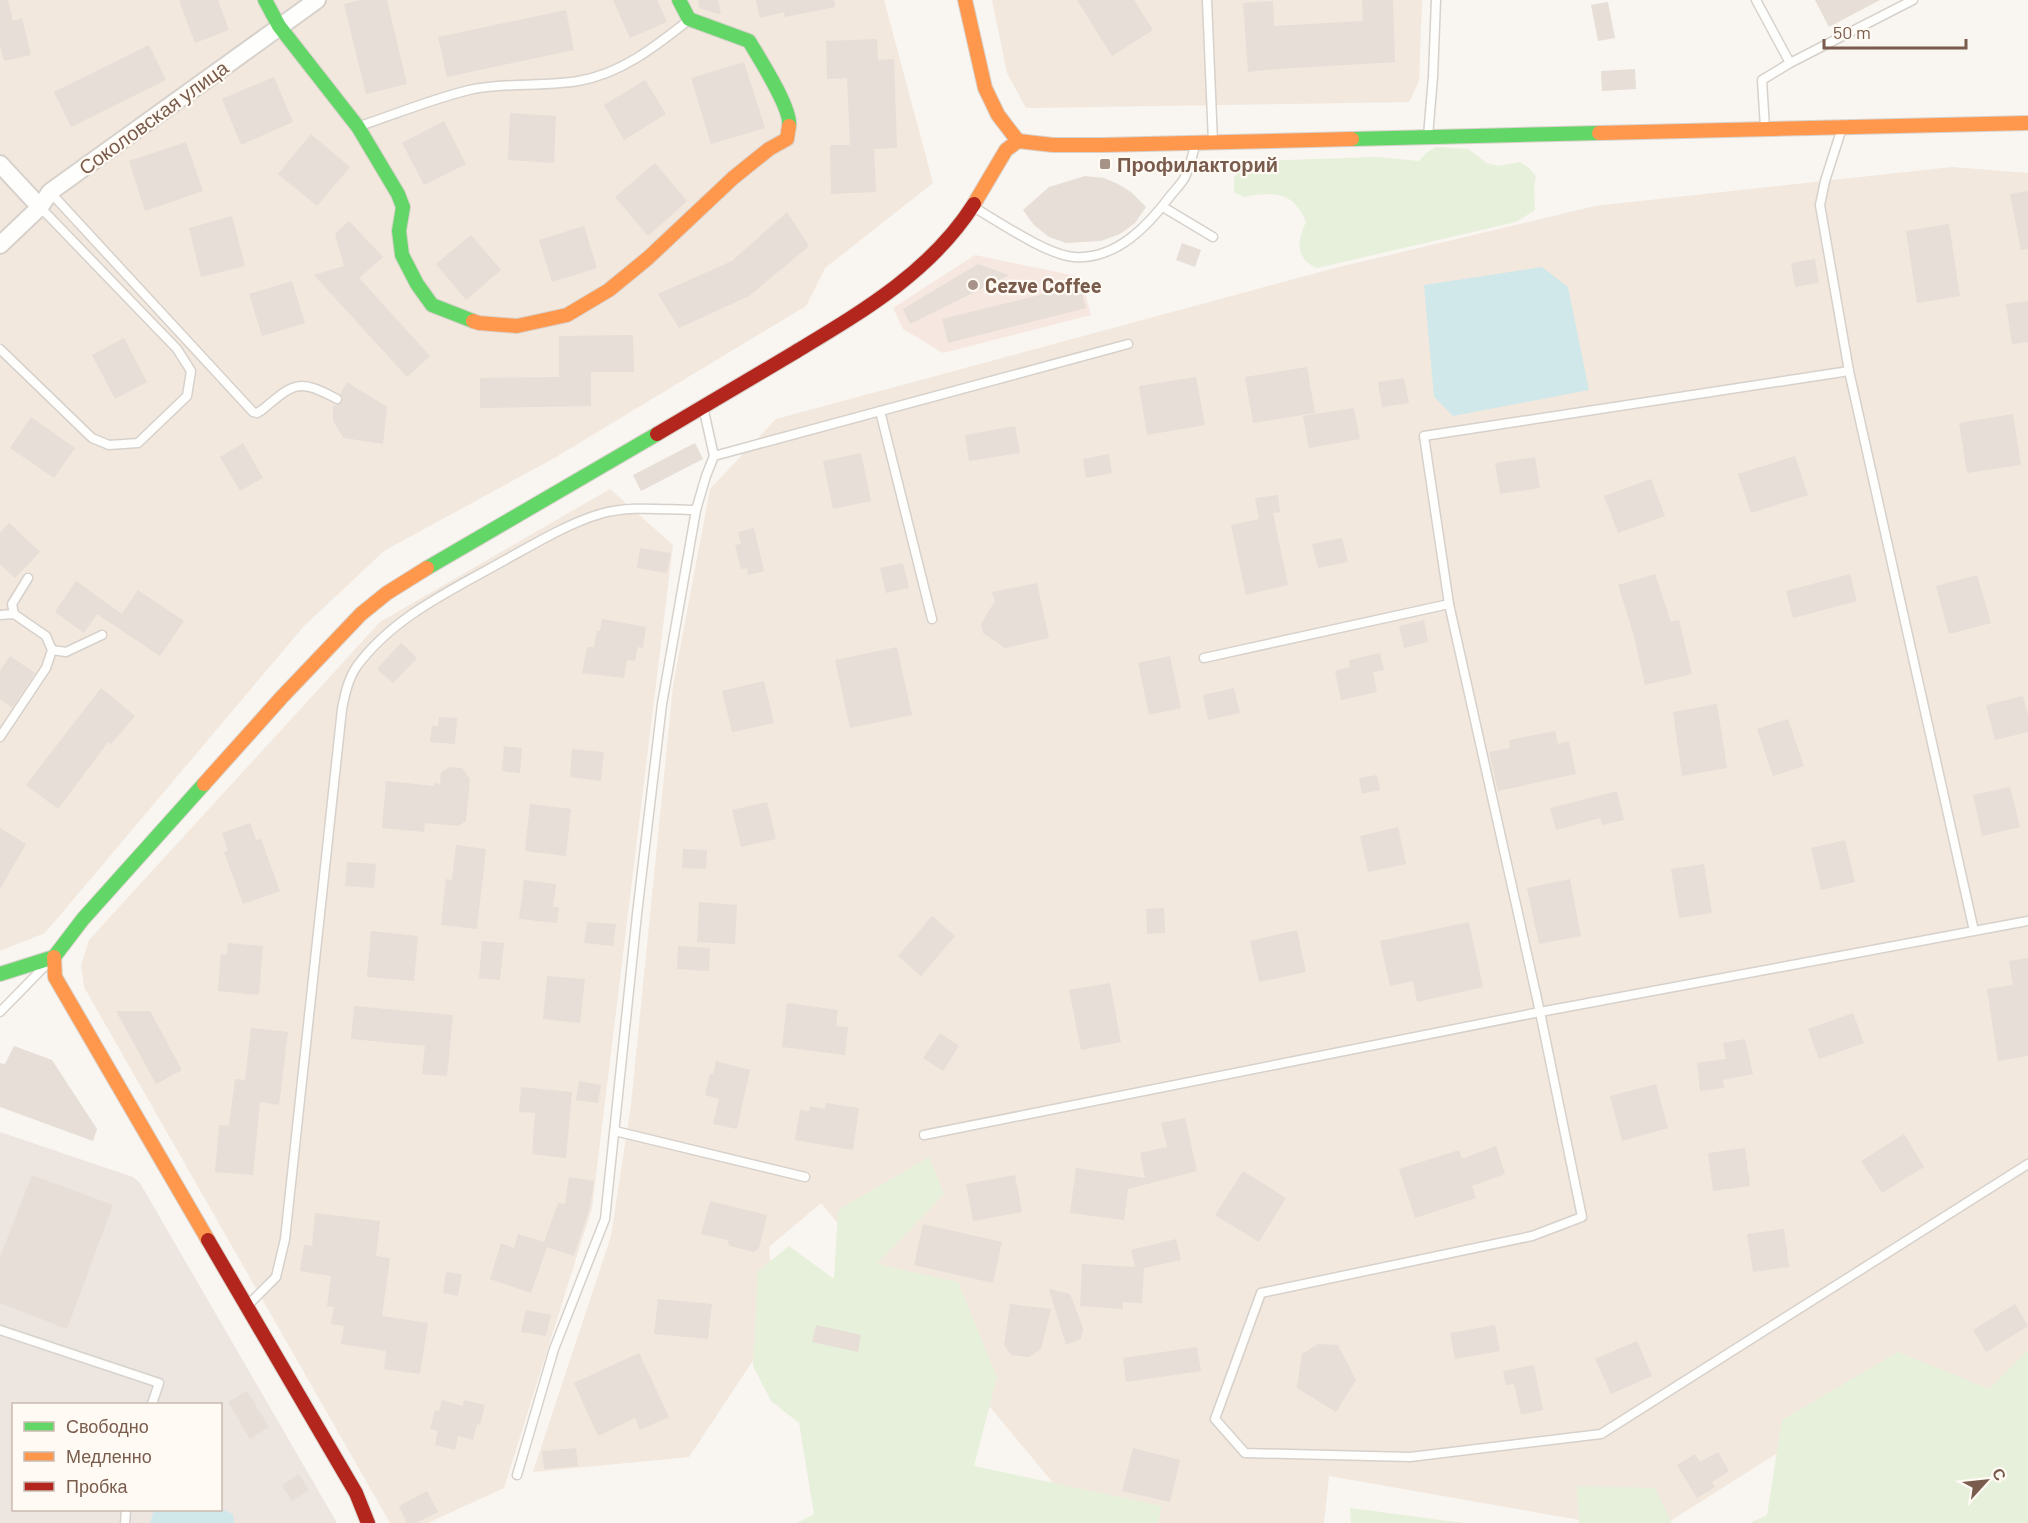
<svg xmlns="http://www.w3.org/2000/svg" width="2028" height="1523" font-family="Barlow,sans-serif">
	<rect width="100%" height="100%" fill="#f9f5f0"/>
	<g fill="#f2e8de">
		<path d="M0,0H884L933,183L825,268L806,306L556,457L384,551L304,626L45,933L0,951Z"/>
		<path d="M992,0H1422L1419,81L1409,102L1026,108L1007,73Z"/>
		<path d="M1952,167L2028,173V1523L1860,1401L1667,1523H1597L1329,1476L1324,1523H1079L1078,1513L821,1203L769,1247L776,1326L689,1457L533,1472L611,1236L631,1105L673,686L710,489L776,419L1335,268L1595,206Z"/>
		<path d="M610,489L673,545L592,1208L504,1488L428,1523H390L84,987L81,965L89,940L380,622Z"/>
	</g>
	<path fill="#f6e8e1" d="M975,255L1081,277L1091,315L943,353L903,329L893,308Z"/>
	<path fill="#ede5e0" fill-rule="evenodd" d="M0,1132L133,1177L140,1183L337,1523H0ZM14,1404H220V1510H14Z"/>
	<g fill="#e7f0db">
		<path d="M1436,147L1468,149L1487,163L1498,166L1520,162L1529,168L1536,176C1533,188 1535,198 1535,210L1516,222L1317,268C1295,259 1297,241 1306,222C1294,191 1273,191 1244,197L1234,192V178L1239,169L1250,167L1259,161L1376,157L1419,161L1426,153Z"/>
		<path d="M929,1157L944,1194L877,1264L958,1282L997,1377L974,1466L1162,1506L1158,1523H797L814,1514L799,1423L771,1401L753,1366L758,1271L789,1246L834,1279L838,1210Z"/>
		<path d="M2028,1350V1523H1750L1767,1515L1782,1420L1898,1352L1989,1389Z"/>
		<path d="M1577,1486L1655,1488L1672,1523H1579Z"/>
		<path d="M1350,1508L1464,1523H1351Z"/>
	</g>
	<g fill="#d0e8ea">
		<path d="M1542,267L1568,287L1589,390L1453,416L1434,397L1424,285Z"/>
		<path d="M221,1509L233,1514L234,1523H150L154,1510Z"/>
	</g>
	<g fill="#e6ded7">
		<path d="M0,0H8L13,21L22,18L31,55L4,61L0,45Z"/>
		<path d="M179,0H218L229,30L195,43Z"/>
		<path d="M360,0H387L407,84L366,94L344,4Z"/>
		<path d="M613,0H657L667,22L630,38Z"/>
		<path d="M698,0H718L721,13L718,14L699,8Z"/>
		<path d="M756,0H834L835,7L785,17L784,12L760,18Z"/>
		<path d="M1077,0H1134L1153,30L1112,56Z"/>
		<path d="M1362,0H1393L1395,62L1278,69L1248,72L1243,3L1273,1L1274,26L1363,21Z"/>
		<path d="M1815,0H1880L1829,27Z"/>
		<path d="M1608,2L1615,38L1598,41L1591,5Z"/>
		<path d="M566,10L574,50L447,77L438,37Z"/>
		<path d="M877,39L878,60L894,59L897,148L874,149L876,192L831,194L830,145H850L847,78L827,79L826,41Z"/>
		<path d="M149,45L166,80L71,127L54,92Z"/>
		<path d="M744,62L765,128L711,144L691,78Z"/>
		<path d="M1635,69L1636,89L1602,91L1601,71Z"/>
		<path d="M274,77L293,122L241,145L222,99Z"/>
		<path d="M645,80L666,114L624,140L604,105Z"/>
		<path d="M510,113L556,116L554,163L508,160Z"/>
		<path d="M444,121L466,164L424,185L402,143Z"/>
		<path d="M311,134L350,167L317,206L278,174Z"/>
		<path d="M186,142L203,191L145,211L129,161Z"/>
		<path d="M655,163L687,201L648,236L615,197Z"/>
		<path d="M1085,176L1104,178L1118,184L1131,192L1146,207L1135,223L1120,234L1101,241L1066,243L1049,237L1034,225L1023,210L1049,187Z"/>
		<path d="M2028,191V249L2021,250L2010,194Z"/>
		<path d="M787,212L809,246L749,296L679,328L658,294L732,261Z"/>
		<path d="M232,216L245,266L201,277L189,228Z"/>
		<path d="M349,221L383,257L359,278L430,356L407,377L314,275L344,266L335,234Z"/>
		<path d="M1949,224L1960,296L1917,303L1906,231Z"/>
		<path d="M584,226L597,268L552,282L539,240Z"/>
		<path d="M471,235L501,270L466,300L436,264Z"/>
		<path d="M1182,243L1201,250L1195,267L1176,260Z"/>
		<path d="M1815,259L1819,283L1795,287L1791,263Z"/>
		<path d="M978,264L1009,275L910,324L903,309Z"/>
		<path d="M292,281L305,323L262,336L249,294Z"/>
		<path d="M1080,285L1086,308L948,343L942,319Z"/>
		<path d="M2028,301V342L2012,344L2006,304Z"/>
		<path d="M633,335L634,372H591V406L480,408V378L559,377V336Z"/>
		<path d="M124,338L147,382L115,399L92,355Z"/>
		<path d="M1307,367L1315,413L1253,423L1245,377Z"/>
		<path d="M1196,377L1205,425L1147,435L1139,386Z"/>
		<path d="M1404,378L1409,403L1382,407L1378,382Z"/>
		<path d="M347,382L387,407L383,444L344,438L338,429L333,421V406L342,402L343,398L340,394Z"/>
		<path d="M1354,408L1360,439L1309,448L1303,416Z"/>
		<path d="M2013,414L2021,465L1967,473L1959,423Z"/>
		<path d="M31,417L75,448L54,478L10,448Z"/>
		<path d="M1015,426L1020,453L969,461L965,435Z"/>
		<path d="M243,443L263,478L240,491L220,457Z"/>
		<path d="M695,443L703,459L641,491L633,475Z"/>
		<path d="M861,453L871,501L833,509L823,461Z"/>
		<path d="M1109,454L1112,473L1086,478L1083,459Z"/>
		<path d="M1795,456L1808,495L1751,513L1738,474Z"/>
		<path d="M1535,457L1540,488L1500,494L1495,463Z"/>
		<path d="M1651,479L1665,516L1618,533L1604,496Z"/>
		<path d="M1278,495L1280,512L1273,513L1288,585L1246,595L1231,525L1259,519L1255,498Z"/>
		<path d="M9,523L40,552L15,578L0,564V533Z"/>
		<path d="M754,528L764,571L748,575L747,568L741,569L735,545L741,544L738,532Z"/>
		<path d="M1342,538L1348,562L1318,568L1312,544Z"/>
		<path d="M640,548L671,553L667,573L637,568Z"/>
		<path d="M903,563L909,588L886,593L880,568Z"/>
		<path d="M1655,574L1671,622L1679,620L1692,674L1645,685L1634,636L1618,585Z"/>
		<path d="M1850,574L1857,601L1793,618L1786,591Z"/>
		<path d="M1977,575L1991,623L1949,634L1936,586Z"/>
		<path d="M76,581L122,614L138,590L184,621L160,656L97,614L84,633L55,612Z"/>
		<path d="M1037,583L1049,638L1005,648L983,633L981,624L995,601L992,592Z"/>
		<path d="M602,619L646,627L643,648L638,647L635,661L627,660L624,678L582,673L587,647H594L597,630L600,631Z"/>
		<path d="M1424,620L1428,642L1404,648L1399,626Z"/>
		<path d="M401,643L417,658L393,683L377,669Z"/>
		<path d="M897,647L912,715L850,728L835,660Z"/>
		<path d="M1380,653L1384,670L1373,672L1377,692L1341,700L1335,671L1350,667L1349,660Z"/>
		<path d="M10,656L35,673L12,708L0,699V671Z"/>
		<path d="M1170,656L1181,708L1149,715L1138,663Z"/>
		<path d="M764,681L774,723L732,732L722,691Z"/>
		<path d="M101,688L135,716L111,744L108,742L58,809L26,785Z"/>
		<path d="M1234,688L1240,713L1208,720L1203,695Z"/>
		<path d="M2023,696L2028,716V732L1995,740L1986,705Z"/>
		<path d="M1717,704L1727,768L1682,776L1673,712Z"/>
		<path d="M439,717L457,718L455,744L430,742L432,726H438Z"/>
		<path d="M1788,719L1804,766L1773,776L1757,729Z"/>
		<path d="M1555,731L1558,744L1569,741L1576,774L1498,791L1489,752L1510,748L1509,740Z"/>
		<path d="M504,746L522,748L520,773L502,771Z"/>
		<path d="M572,749L604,752L601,781L570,777Z"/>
		<path d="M450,767L462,768L470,779L466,821L458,826L425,823L424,832L382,828L386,781L434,786V783L440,784L441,772Z"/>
		<path d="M1377,775L1380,790L1362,794L1359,778Z"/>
		<path d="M2010,787L2020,827L1982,836L1973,795Z"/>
		<path d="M1617,791L1624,820L1602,825L1600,818L1556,830L1550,808Z"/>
		<path d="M767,802L776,839L741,847L732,810Z"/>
		<path d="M530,804L571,809L566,856L525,851Z"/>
		<path d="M250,823L256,840L261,839L280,891L243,904L224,852L228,851L222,833Z"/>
		<path d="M1398,827L1406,864L1368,872L1360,836Z"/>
		<path d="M0,828L26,844L0,889Z"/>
		<path d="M1845,840L1855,882L1821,890L1811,848Z"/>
		<path d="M456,845L486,849L477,929L441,925L446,879L452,880Z"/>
		<path d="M683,849L707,850L706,869L682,868Z"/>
		<path d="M347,862L376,864L374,888L345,886Z"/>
		<path d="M1704,864L1712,913L1679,918L1671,869Z"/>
		<path d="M1570,879L1581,936L1539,944L1527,888Z"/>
		<path d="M524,880L556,884L553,907H559L557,923L519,919Z"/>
		<path d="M699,902L737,905L735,944L697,942Z"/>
		<path d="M1164,908L1165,933L1147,934L1146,909Z"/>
		<path d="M932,916L955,936L921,976L898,956Z"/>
		<path d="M587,922L616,924L613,946L584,943Z"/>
		<path d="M1469,922L1483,987L1417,1002L1413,981L1390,986L1380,941Z"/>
		<path d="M1297,930L1306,972L1259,982L1250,941Z"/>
		<path d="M371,931L418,936L414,981L367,977Z"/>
		<path d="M482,941L504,943L500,980L479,978Z"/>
		<path d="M228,943L263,946L259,995L218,991L221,954L227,955Z"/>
		<path d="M678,946L710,948L709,971L677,969Z"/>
		<path d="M2028,958V1056L1998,1061L1987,989L2013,985L2009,961Z"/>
		<path d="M547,976L585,979L580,1023L543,1019Z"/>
		<path d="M1110,983L1121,1042L1081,1050L1069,990Z"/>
		<path d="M787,1003L838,1010L836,1026L848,1027L845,1055L782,1047Z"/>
		<path d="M354,1006L453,1015L447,1076L422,1074L425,1046L351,1039Z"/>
		<path d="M116,1011H150L182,1070L156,1084Z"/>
		<path d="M1853,1013L1864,1043L1819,1059L1808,1029Z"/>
		<path d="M251,1028L288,1032L279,1105L260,1102L253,1175L215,1172L219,1125L229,1126L235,1079L245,1080Z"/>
		<path d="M940,1033L959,1046L943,1071L923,1058Z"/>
		<path d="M1745,1039L1753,1074L1723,1080L1724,1088L1700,1091L1697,1063L1726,1059L1723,1043Z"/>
		<path d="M14,1046L52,1060L97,1129L93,1141L0,1107V1063L5,1064Z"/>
		<path d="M716,1061L750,1070L737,1129L713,1124L719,1099L705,1095L710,1073L713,1074Z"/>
		<path d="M579,1081L601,1085L598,1103L576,1100Z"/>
		<path d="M1656,1084L1668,1128L1622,1141L1610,1096Z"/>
		<path d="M521,1087L572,1092L566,1158L532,1154L535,1113L519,1112Z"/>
		<path d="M826,1103L859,1108L853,1150L795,1140L800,1110L809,1111L810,1106L825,1109Z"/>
		<path d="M1185,1118L1197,1171L1128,1189L1124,1220L1070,1213L1076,1168L1145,1178L1140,1153L1167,1147L1161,1123Z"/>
		<path d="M1904,1134L1924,1167L1882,1193L1861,1161Z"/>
		<path d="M1496,1146L1505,1174L1472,1186L1476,1198L1415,1218L1399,1169L1459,1150L1462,1159Z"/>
		<path d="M1745,1148L1750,1186L1713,1191L1708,1153Z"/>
		<path d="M1243,1171L1286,1198L1259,1242L1215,1215Z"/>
		<path d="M32,1175L113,1205L67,1329L0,1303V1257Z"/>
		<path d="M1015,1175L1022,1212L973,1221L966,1184Z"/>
		<path d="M569,1177L594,1181L590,1207L574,1256L547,1247L531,1293L490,1279L501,1243L514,1248L518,1234L544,1242L558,1203L565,1204Z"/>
		<path d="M710,1201L767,1215L759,1248L754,1252L730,1246L727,1240L701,1234Z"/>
		<path d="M315,1213L380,1221L376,1256L390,1258L382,1316L428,1323L420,1374L384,1369L386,1351L341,1344L344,1326L331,1324L334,1307L327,1306L331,1276L300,1271L304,1245L312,1246Z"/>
		<path d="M923,1224L1002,1242L993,1283L914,1265Z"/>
		<path d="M1784,1229L1789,1267L1753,1272L1747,1234Z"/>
		<path d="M1176,1239L1181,1260L1144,1268L1142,1303L1123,1302V1309L1080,1306L1082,1264L1135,1267L1131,1250Z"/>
		<path d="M446,1272L462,1274L458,1296L443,1293Z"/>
		<path d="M1049,1289L1070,1294L1083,1328L1081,1339L1066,1345Z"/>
		<path d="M658,1299L712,1304L708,1339L654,1334Z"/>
		<path d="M1010,1304L1051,1309L1041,1349L1029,1357L1011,1355L1004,1345Z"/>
		<path d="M2015,1304L2028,1326L1986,1352L1973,1330Z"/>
		<path d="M526,1310L551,1315L546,1336L521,1332Z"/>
		<path d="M816,1325L861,1335L858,1352L812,1342Z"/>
		<path d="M1495,1325L1500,1351L1455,1359L1450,1333Z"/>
		<path d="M1637,1341L1652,1376L1611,1394L1595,1359Z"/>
		<path d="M1318,1344L1338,1345L1356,1380L1336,1412L1297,1388L1302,1354Z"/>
		<path d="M1197,1347L1201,1371L1126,1382L1123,1358Z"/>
		<path d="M639,1353L669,1417L640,1430L635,1418L598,1436L574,1383Z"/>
		<path d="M1534,1365L1543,1410L1521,1415L1514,1384L1506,1385L1503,1371Z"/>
		<path d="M247,1391L269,1427L250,1439L228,1402Z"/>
		<path d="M442,1400L463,1406L464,1400L485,1405L480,1425L477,1424L473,1440L458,1436L455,1450L435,1445L438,1431L430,1429L435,1410L439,1411Z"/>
		<path d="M576,1448L578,1466L544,1469L542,1451Z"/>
		<path d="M1133,1448L1180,1460L1170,1502L1122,1491Z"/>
		<path d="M1718,1452L1729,1471L1712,1482L1715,1487L1697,1498L1677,1465L1695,1454L1700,1462Z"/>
		<path d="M299,1474L309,1490L292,1501L282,1485Z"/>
		<path d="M427,1491L438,1512L416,1523H407L399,1506Z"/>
	</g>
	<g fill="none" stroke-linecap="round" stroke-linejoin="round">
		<defs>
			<g id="lane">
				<path d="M1207,0L1213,142"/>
				<path d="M1756,0L1790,63"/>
				<path d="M360,126C396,114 432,99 469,90C504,82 542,87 578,81C621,74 656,46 689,20"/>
				<path d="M1765,128L1762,80L1790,63L1913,0"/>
				<path d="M1841,131L1825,181L1820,205L1849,371L1974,931"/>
				<path d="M1428,136L1433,77L1436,0"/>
				<path d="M50,192L253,412L257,413L262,410C294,383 298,378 337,399"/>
				<path d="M1163,207L1213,237"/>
				<path d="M975,208C999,222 1047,255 1074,257C1116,260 1148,226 1171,195C1176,189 1182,183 1185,177C1190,167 1192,156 1195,146"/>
				<path d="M0,349L92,438L109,445L138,443L187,396L191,371L177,349L40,207"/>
				<path d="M880,411L932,619"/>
				<path d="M714,456L1128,344"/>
				<path d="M1449,604L1424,436L1849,371"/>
				<path d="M14,614L12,604L28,578"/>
				<path d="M0,615L14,614L46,636L52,650L46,668L0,737"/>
				<path d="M52,650L66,652L102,635"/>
				<path d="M1204,658L1449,604L1540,1012L1582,1217L1532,1236L1261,1293L1215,1419L1245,1453L1410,1457L1601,1434L2028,1164"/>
				<path d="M0,1012L44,967"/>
				<path d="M615,1131L805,1177"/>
				<path d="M924,1135L1540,1012L2028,921"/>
				<path d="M248,1305L276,1277L285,1239L342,709C345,694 348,679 357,666C394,616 452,590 505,560C534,544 569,523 600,514C630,505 665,510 696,510"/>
				<path d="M0,1330L159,1383L152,1404"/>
				<path d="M517,1475L554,1349L605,1219L637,914L662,704L696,510L706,476L714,456L704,411"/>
				<path d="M125,1523L126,1510"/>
			</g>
			<g id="street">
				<path d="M0,164L40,207"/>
				<path d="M0,245L40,207L50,192L317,0"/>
			</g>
			<g id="fast">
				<path d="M265,0L279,26L358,127L398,194L403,207L399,231L402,255L417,284L432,305L473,321"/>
				<path d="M679,0L689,19L749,41C759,58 792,109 789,126"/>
				<path d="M1352,139L1599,133"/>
				<path d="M427,568L657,434"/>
				<path d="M0,974L54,957L83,919L204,784"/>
			</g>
			<g id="slow">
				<path d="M965,0L985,88L998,115L1018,141"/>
				<path d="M1599,133L2028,123"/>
				<path d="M974,204L1006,150L1018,141L1053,145H1103L1352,139"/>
				<path d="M473,321L479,323L517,326L567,315L609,290L648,258L733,178L769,149L787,139L789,126"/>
				<path d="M204,784L281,698L361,614L387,593L427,568"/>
				<path d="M54,957L55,977L208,1240"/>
			</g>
			<g id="jam">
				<path d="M657,434C702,407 747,381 792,354C860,313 930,273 974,204"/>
				<path d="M208,1240L356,1493L368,1523"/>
			</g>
		</defs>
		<use href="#lane" stroke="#d7d1cb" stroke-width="11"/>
		<use href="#street" stroke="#d7d1cb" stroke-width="20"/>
		<use href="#fast" stroke="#d9d2cb" stroke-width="16"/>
		<use href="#slow" stroke="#d9d2cb" stroke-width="16"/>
		<use href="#jam" stroke="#d9d2cb" stroke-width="16"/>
		<use href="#lane" stroke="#fefefd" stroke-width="8"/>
		<use href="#street" stroke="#fefefd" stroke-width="16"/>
		<use href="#fast" stroke="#63d668" stroke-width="14"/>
		<use href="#slow" stroke="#ff974d" stroke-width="14"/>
		<use href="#jam" stroke="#b3261e" stroke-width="14"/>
	</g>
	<g fill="#a69286" stroke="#fffaf3" stroke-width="2">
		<rect x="1099" y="158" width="12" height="12" rx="3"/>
		<circle cx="973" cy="285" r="6"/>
	</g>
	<g text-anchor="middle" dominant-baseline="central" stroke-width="4.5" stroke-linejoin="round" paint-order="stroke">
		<g font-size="20" fill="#7a5c4d" stroke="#fffaf3">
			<text transform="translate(153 117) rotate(-36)">Соколовская улица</text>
		</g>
		<g font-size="20" font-weight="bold" fill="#7a5c4d" stroke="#fffaf3" text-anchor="start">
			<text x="1117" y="164">Профилакторий</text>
			<text x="985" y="285">Cezve Coffee</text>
		</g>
	</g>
	<rect x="12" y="1403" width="210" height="108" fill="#fffaf3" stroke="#cabbb1" stroke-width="1.5"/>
	<rect x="24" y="1422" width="30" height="9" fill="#63d668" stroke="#cabbb1" stroke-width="1.5"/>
	<text x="66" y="1433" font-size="18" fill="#7a5c4d">Свободно</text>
	<rect x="24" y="1452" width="30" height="9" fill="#ff974d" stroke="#cabbb1" stroke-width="1.5"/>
	<text x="66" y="1463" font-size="18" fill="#7a5c4d">Медленно</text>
	<rect x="24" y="1482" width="30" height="9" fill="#b3261e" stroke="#cabbb1" stroke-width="1.5"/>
	<text x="66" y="1493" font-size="18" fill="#7a5c4d">Пробка</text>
	<g transform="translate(1986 1481) rotate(63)" stroke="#fffaf3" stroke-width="4.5" paint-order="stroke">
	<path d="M0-4.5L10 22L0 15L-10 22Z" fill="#7a5c4d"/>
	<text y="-9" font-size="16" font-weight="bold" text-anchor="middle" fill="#7a5c4d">С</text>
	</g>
	<path d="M1824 39v9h142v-9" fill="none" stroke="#7a5c4d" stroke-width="3"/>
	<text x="1833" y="39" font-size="18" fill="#7a5c4d" stroke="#fffaf3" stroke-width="4.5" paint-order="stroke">50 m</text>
</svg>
